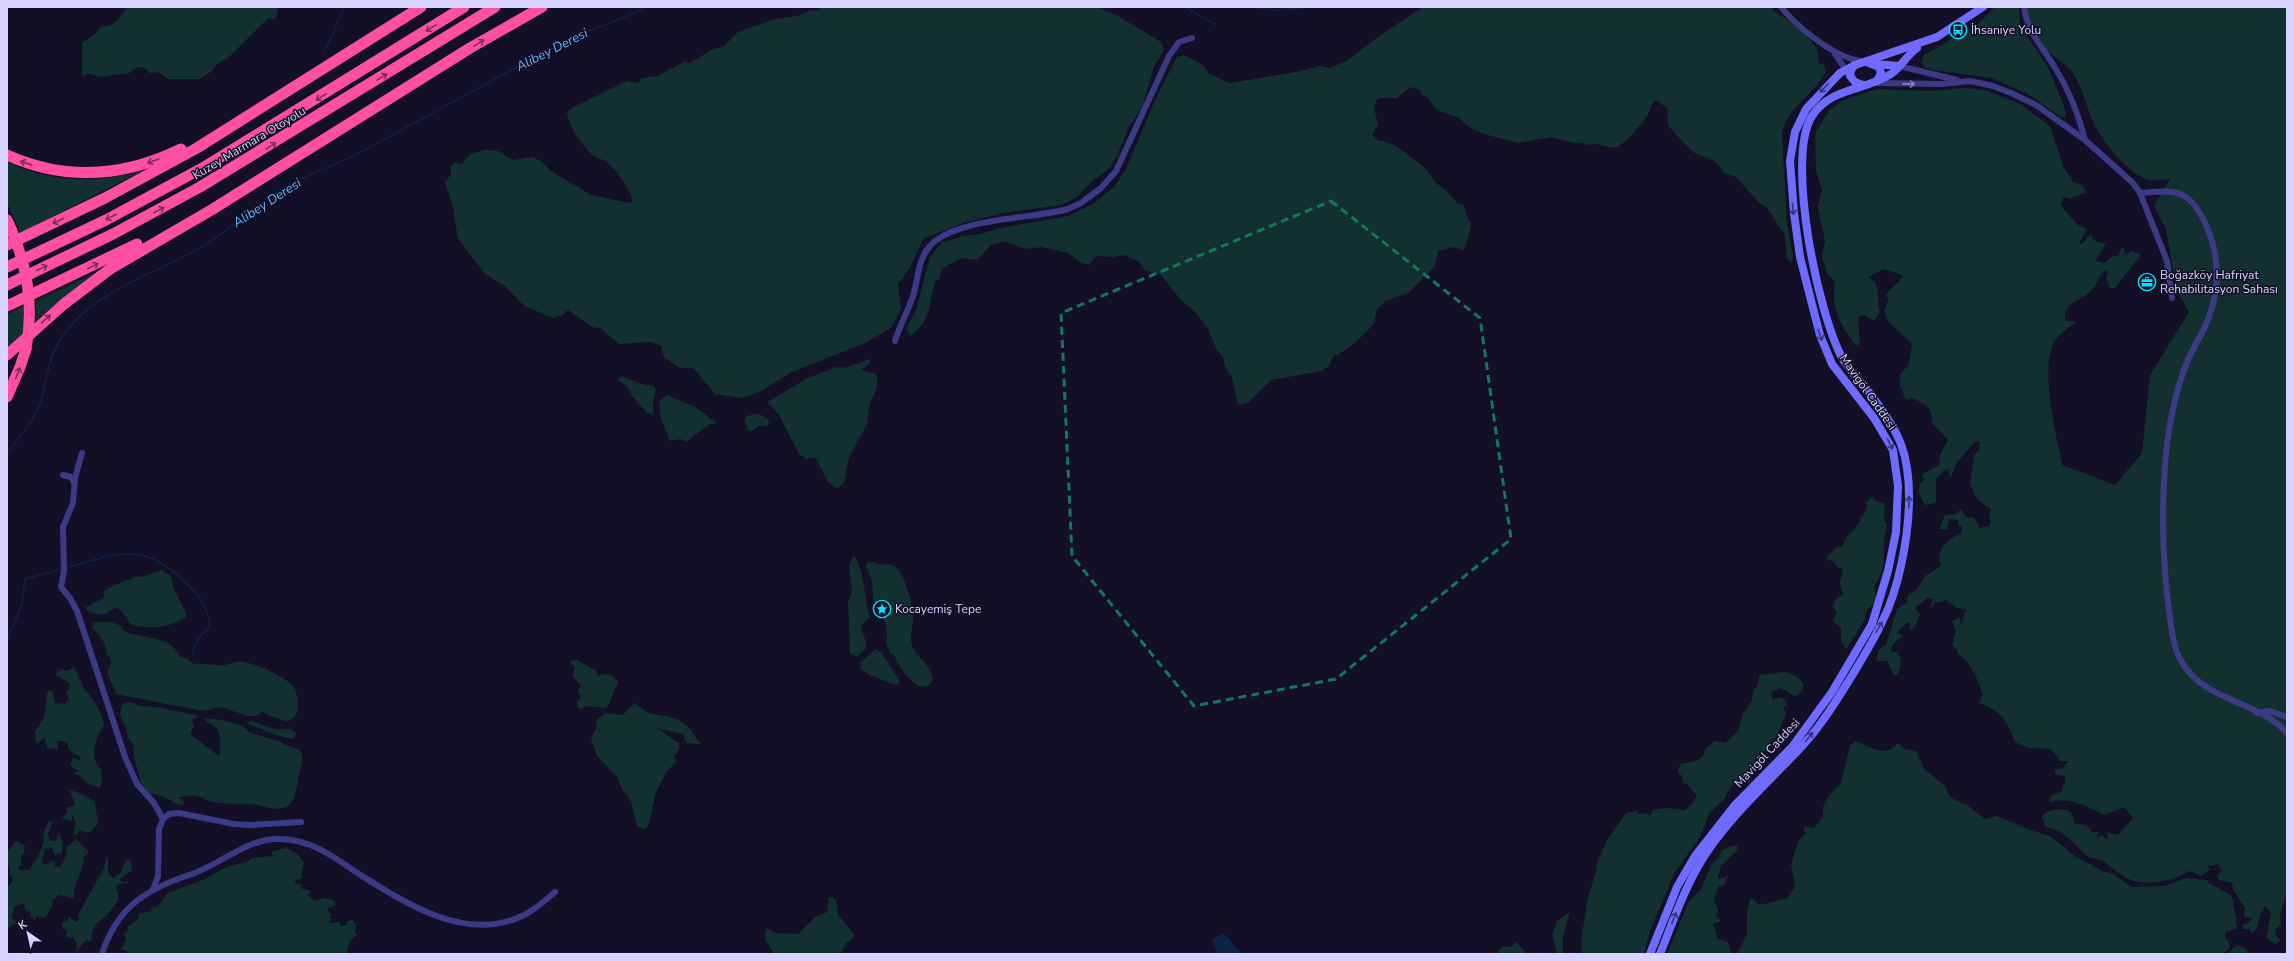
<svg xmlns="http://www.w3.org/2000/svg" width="2294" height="961" font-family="'Nunito Sans',sans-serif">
	<rect width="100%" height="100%" fill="#130f26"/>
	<g fill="#12302f">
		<path d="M127,7H278L276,19L269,18L265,21L229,57L217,64L212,71L200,79H168L158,72L150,73L143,67H138L129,73L100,77L90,74L82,76V43L94,35L101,27L111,25L118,20Z"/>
		<path d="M823,7H1097L1118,16L1161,42L1164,50L1154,67L1142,107L1129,127L1117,156L1108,170L1092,181L1077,197L1061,205L1003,213L963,223L923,239L910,268L898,284L901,309L891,328L865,343L792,372L758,393L741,398L715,394L693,368H680L664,357L661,346L651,342L619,344L600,328L592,327L568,310L561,316L552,318L523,305L506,287L485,274L458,239L453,207L445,183L451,174V166L454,162L462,164L470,154L485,150L498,151L513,160L532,157L541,161L551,171L591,195L630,203L633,201C629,187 619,174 608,163C604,159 598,159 594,156C583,148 568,125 567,112L574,107L627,81L637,83L643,78L657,76L684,62L690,63L711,50L723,47L738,32L775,19L797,16L811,10L816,11Z"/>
		<path d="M1423,7H1772L1775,12C1790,21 1809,34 1817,50C1819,55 1817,59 1820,64L1823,63L1826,71C1814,96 1792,101 1782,132L1787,224L1793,256L1792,263L1787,259L1785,235L1766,207L1759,203L1736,177L1723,173C1720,159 1703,158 1693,152C1689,148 1669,128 1668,124C1667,119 1668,113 1667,108L1656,100C1650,106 1651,110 1647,116C1644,122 1625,143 1619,146C1610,151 1598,141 1588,145L1581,143H1573L1551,137L1518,143L1484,134L1469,127L1459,118L1437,110L1427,97L1422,95L1420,90L1411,87L1397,98H1379L1376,101L1374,108L1378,125L1372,135L1379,141H1384L1398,147L1425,168L1436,183L1447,191L1457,203L1462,204C1467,210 1465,217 1471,223L1469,236L1463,250L1453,247L1438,251L1435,266L1408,293L1386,301L1377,309L1374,323L1370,328L1356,342L1338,355H1334L1328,367L1321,371L1271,380L1249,402L1238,405L1232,377L1225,367L1223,357L1216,348L1207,327L1194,311L1181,300L1161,275L1145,270L1138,261L1124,255L1114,257L1096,256L1089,265L1081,263L1068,253L1042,247L1025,249L1005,241L991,245L977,260L961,258L942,269L940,278L935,282L928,313L922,325L911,336L906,328L916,310L930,257L943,241L947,242L961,236L981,234L1000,228L1068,216L1093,204L1114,187L1126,169L1155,100L1177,57L1184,55L1196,61L1204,66L1208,73L1230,83L1296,72L1320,66L1330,68L1348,60L1379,36Z"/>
		<path d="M1995,7H2019L2020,26L2048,67L2063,103L2066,114L2065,118L2061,117L2028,94L1991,78L1933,70L1926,68L1921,62L1924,55L1957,36L1965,34L1979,23Z"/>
		<path d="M2027,7H2287V893L2280,914L2281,925L2275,930L2276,936L2281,940L2276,944L2266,938L2271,913L2265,906L2260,915L2257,929L2252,933L2250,929H2243V924L2249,923L2252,918L2244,917L2245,908L2233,889L2232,883L2219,880L2217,876L2222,871L2218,864L2210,866L2207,864L2210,870L2200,876L2190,871C2168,882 2143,889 2121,875C2114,870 2108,864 2101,860C2097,858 2090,859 2087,856C2073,844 2065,830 2045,827L2042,816C2049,809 2062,807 2071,812L2075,824L2085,825L2091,829L2090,832H2099L2096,837L2102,836L2108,840L2107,832L2118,835L2133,818L2124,807L2105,815C2086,806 2070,797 2049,802L2052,795L2063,791L2062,786L2065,785V776L2056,775L2054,769H2062L2069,761H2060C2049,744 2048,750 2031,748C2025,747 2020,744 2015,742C2008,722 2000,710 1979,703L1983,695C1979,682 1970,660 1958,654L1956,648L1952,646L1956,630L1952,621L1960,618L1961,625L1966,609L1957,608L1946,600L1935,603L1930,610L1933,599L1927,598L1915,608L1920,614L1915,627L1909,630L1911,624L1907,622L1897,633L1903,636L1893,644L1891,652H1897L1901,659L1898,675H1894L1887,661H1876L1879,650L1886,645L1897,609L1906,603L1909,594L1916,590L1925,576L1941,566C1935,550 1947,540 1961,533L1962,526L1958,525L1959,520L1949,519L1947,529H1939L1945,515L1956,514L1961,509L1966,517L1974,518L1980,528L1989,526L1991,522L1989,518L1991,509L1977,499L1970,484L1974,455L1979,450L1980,442H1974L1957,463L1950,479L1949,471L1946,469L1936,479V503L1925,505L1918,492L1920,484L1924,480L1922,474L1939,465L1940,455L1948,440L1932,423C1934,408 1924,404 1913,398L1906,400L1900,386V375L1909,364L1912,344L1889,322L1884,311L1889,298L1885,295L1902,278V275L1884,269L1870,276L1869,278L1875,282C1880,295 1877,299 1880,312L1874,321L1864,315L1858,317L1860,343L1856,346C1841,325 1830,309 1835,282L1828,275L1822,258L1825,241L1818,207L1822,191L1816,170L1815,140L1816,132L1829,110L1844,100L1876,89L1930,91L1964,88L1986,90L2022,105L2050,126L2064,168L2073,182L2083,186L2086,192L2070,199L2064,197L2060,205L2078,225L2087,229L2079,243L2082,244L2092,233L2091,237L2097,242L2106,244L2095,261L2105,263L2113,256H2118L2122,247L2124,248L2125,255L2132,251L2141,255L2115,288H2110L2106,278L2108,272L2104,270C2100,276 2097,284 2092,289C2082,303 2065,298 2065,320L2076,322C2070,327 2062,332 2057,338C2037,361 2057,437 2062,465L2115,485L2142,453L2150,375L2189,312L2177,291L2166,229L2154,206L2170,179C2161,180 2155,181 2146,179C2128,173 2102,141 2094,124C2086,107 2083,89 2073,73C2067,64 2055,59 2048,51C2038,40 2027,22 2027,7Z"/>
		<path d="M7,162C49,183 102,184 146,169L21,233L7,203Z"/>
		<path d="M101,270L36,320V301Z"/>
		<path d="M26,305L24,332L7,348V314Z"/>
		<path d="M870,359V364L860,370L877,374V388L870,403L867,424L849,458L844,483L837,488L828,482L815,457L806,459L799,454L779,415L767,402L808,378L836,367L844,368Z"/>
		<path d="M621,376L641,384L654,386L656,390L653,402V414L647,413L632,396L627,386L618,380Z"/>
		<path d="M668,395L695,407L717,423L708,425L686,442L681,439L670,441L661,419L659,402L665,396Z"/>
		<path d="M759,414L768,419L769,424L767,426L760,425L752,431L748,430L744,421L746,416Z"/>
		<path d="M1873,496L1874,500L1885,504L1884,520L1887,524C1887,530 1884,536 1884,542C1884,562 1885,569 1874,587L1876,593L1874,604L1867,610L1864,621L1846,650L1841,640V627L1832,621L1837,613L1832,606L1837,598L1843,594C1842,591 1841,587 1840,584C1840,578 1844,574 1842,567L1839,569L1832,560L1828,561L1826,558L1837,547H1842L1846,537L1855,529L1867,508L1866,502Z"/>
		<path d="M854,556C865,572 864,598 870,617L861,626C863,642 875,644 856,657L850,653L848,602L852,591L849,565Z"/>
		<path d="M875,562C881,567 889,562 895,567C905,574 913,604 913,617C913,628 908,641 914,650C922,662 931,665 933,680C922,701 899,669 894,655L891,654C883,641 889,636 886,624C884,617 878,615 875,609C872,599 874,588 871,578C869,572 866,569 866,563Z"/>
		<path d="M162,570L171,576L173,587L186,613V617C170,628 148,630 130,624C126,617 122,608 114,608C106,617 93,616 85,608L103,598L105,594L103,592C109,586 127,581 136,576L142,577Z"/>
		<path d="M93,622H112L121,626L122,630C139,640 170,633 180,657L188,659L194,664C204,663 215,666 225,665C231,664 236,661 243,662C258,664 278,674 290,683C300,691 303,721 286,721C279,720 269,715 263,712L255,716H248L221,707L203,711L116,694L107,672L111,663V658L107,655C106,644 101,635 92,629Z"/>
		<path d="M876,649L882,653L899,680L898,685C890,684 865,674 861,669L860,663Z"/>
		<path d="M576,660L596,670L598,676L604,674L612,675L618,682L609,704L605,708L587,706L581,709L578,708L577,702L581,697L578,691L581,685L572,676L575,667L570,664V661Z"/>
		<path d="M74,667C78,674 81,682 84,688C93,700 101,709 104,725C96,736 88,759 101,769L102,783L99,789L97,786L88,784L79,775L75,774V772L79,771L70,766L73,758L80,760V757L69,750L67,742L57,741L58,749L47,748L44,737L38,743L36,742L35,731L44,718L47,693L50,690L53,692L55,703L65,704L69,699L66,692L69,689L70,684L56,675L57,672L62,669L67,671Z"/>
		<path d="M1784,672C1793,674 1800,677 1804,685L1801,692L1795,696L1781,688L1771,692L1773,700L1779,697L1784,699L1787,704L1783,709L1786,712C1785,721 1778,728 1778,736L1771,741L1765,751L1759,753L1750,769L1730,788L1723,801L1710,812L1700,837L1675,872L1650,931L1644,954H1582L1581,943L1587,900L1597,869L1596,865L1607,840L1626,813L1636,811L1638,814L1646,813L1650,816L1653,810L1667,808L1685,810L1692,804L1697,796L1687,784L1683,783L1682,776L1678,772L1680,764C1692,761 1704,763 1705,749L1715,741L1726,743L1738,730L1743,714L1752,701L1753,691L1758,685L1759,675Z"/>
		<path d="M131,702L140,706L156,707L196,715L197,718L192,720L194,726L190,734L219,756C221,748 222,731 214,726C210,723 207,723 204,718C217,719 230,721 242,726C245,727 246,730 249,732C251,733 277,741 279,741C284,745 289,746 295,748C309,752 299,770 298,780C297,787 295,800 289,805C279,813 266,806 256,805C242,802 227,806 210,801C206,800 201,796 196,796C191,795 183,797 178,797L184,802L183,805H179L161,796L149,793L141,783L134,757L133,745L128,738L126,728L122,720L120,714L122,704Z"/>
		<path d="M634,703C640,706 644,712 650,713C678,719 685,717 700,744L686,743L683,734L656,728L679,743L680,747L674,757L676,762L667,771L656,792L648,826L644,829L637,826L631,801L622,789L617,777L597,756L591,738L596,728L597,719L605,713L623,715Z"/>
		<path d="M249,721C258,722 267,728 276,729C284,730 290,726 296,733L294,739L279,736L248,724Z"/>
		<path d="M1855,741C1869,745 1886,760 1898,743L1904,749L1916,751L1925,770L1944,785L1951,798L1967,805L1985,819L1997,816L2030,830L2050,836L2075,856L2102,871L2113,874L2132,887L2165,886L2186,878L2207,880L2209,883L2232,896L2237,926V928L2226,932L2225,936L2230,945L2229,949L2222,954H1737L1747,934V913L1750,899H1753L1759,905C1768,904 1778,900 1787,898L1795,887L1791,865L1798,842L1806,833L1803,828L1806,826L1814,828L1823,817V807L1828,797L1841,783L1850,746Z"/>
		<path d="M70,790C78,792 87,796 95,802L98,824L94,827L93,831L88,833L80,830L76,836L73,835L76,823L73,815L71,821L62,818L68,812L66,808L75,805Z"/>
		<path d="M49,821L53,822L48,834L50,841H56L59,833L63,843L62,853L55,855L52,848L45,849L42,862L46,865L52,861L55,862L54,867L61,866L67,854L66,848L76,839L89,852L83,858C85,871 73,883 74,896L73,898L59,895L52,901L53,904L47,916L44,918L37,917L35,920L30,916L31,912L26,911L23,903L14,907L12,917L17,923L7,929V887L11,884L13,878L10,875V868L7,865V852L16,841L25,846L24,853L21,856V865L19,867V870H29C35,862 47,845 43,833Z"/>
		<path d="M1738,844L1737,851L1721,866L1718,878H1724L1728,875V876L1723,886H1719L1714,899L1718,911L1716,917L1720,919V922L1714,923L1713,925L1718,939L1728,942L1731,954H1667L1689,901L1701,889L1712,864L1718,859L1722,850Z"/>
		<path d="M286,848L298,854L304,863L301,879L295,880L296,884L302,885L300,888L311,891L308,895L314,901L324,898L335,901V906L327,908L331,916L329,918L332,919L329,923L340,922V926L348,925L346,922L352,919L356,924L355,933L358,935C350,938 347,946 347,954H126L129,952L121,949L126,939L124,935L127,932L128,926L137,920L139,914L151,911L153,909L150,908L158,906L168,893L205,879L226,867L247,862L251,858L273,856L271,852Z"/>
		<path d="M106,858L108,859V872L113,878L120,874L126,860L128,859L131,861L132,870L120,879L122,882L128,881V883L119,884L116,887L119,899L108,914L95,925L91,936L92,940L88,942L87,939L76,952L77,944L73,937L69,938L65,935L68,931L63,929L62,923L67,921L69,917L75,922L80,919L78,915L104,868Z"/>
		<path d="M829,897H832L836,900L838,915L854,934L852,940L846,943L841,953L774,954L765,939L766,928L775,933L798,934L815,917L827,912Z"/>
		<path d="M1570,912L1563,937V954H1557C1555,947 1555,941 1552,935L1557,921Z"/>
		<path d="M1516,942L1527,954H1497L1501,947H1510Z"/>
		<path d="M2236,945L2245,948L2249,954H2228Z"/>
	</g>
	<path fill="#0c2248" d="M1222,934L1226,935L1242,954H1218L1212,939Z"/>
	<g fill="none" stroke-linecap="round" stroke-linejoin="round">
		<g stroke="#0c2248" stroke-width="1.5">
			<path d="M1185,7L1216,25"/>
			<path d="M1251,7L1277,10L1314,7"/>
			<path d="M324,53L344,7"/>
			<path d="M7,454C18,438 36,419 41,400C50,367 48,350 73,323C104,289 159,271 198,249C230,231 255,204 287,186C309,174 334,166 357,154C427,117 496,77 567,41C592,28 620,21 645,7"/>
			<path d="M65,568C123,552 145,540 191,588C201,598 211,613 209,628C198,636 195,643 192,655"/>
			<path d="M7,640L22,604L25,579L62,569"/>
		</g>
		<g stroke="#3d3a85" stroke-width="6">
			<path d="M1781,7C1797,27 1837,60 1863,61"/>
			<path d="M2024,7C2027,32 2042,46 2054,66C2068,88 2079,116 2085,140"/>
			<path d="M1835,54L1848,73"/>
			<path d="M1899,66L1957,80"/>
			<path d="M1876,83L1943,84L1970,81L1993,86L2011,93L2036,105L2085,140L2133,183L2140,193L2167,261L2172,298"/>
			<path d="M2140,193C2176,190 2189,188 2206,225C2222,261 2220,296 2203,331C2198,341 2192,350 2188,360C2180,378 2175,398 2171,418C2160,479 2161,555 2170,617C2172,631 2173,646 2180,659C2202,702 2257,699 2287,733"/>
			<path d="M895,341C900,325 908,311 913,296C918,280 918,260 929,247C952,218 1033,219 1068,209L1081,203L1101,188L1116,171L1169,56L1179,42L1192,38"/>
			<path d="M82,453L75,478L73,503L63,527L64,571L61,587L70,598L77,611L125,757L137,784L154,803L163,819"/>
			<path d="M63,475L71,477L74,483"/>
			<path d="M2257,713L2270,711L2287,717"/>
			<path d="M153,890L158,876L159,829L163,819L169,814L179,813L234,824L251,825L301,822"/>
			<path d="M102,954C117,907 146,889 192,874C221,864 249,837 281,839C312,840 334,857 359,874C404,902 458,938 512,920C529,915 542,903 555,892"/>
		</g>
		<g stroke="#6f6bff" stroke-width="8">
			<path d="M1867,62L1879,67L1881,73L1878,79"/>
			<path d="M1875,64L1899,66"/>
			<path d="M1855,65L1851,70L1850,76L1855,82L1863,85"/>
			<path d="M1650,954L1677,887L1695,856L1735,805L1792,747L1832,692L1872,624L1888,571L1896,532L1898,486L1893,450L1874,418L1832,364L1820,335L1815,316L1800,257L1794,213L1790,161L1795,132L1806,109L1840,73L1855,65L1937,37L1983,7"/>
			<path d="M1660,954C1674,919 1686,883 1707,852C1735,811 1771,780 1804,744C1823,723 1838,698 1853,674C1863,657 1874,640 1882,622C1899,589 1908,539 1909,503C1910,454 1900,433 1871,395C1862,383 1852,373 1844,361C1819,320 1785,158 1812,116C1831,87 1865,91 1891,74C1901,67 1907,55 1917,48"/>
		</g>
		<g stroke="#ff4fa3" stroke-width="11">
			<path d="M7,155C65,181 124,177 181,149"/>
			<path d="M7,220L11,229"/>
			<path d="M7,245L105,198L197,148L421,7"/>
			<path d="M7,267L106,220L206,166L464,7"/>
			<path d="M7,285L113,234L200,187L495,7"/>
			<path d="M7,306L137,244"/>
			<path d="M7,355L64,304L110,269L213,209L470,48L542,7"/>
			<path d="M7,397L20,367L26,349"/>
		</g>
		<path stroke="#ff4fa3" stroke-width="11" d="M11,229C28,268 34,307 26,349"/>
	</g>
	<defs><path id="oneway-shaft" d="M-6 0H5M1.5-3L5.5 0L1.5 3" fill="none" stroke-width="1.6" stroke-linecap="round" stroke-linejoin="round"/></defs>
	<g stroke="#7d2c5e">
		<use href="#oneway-shaft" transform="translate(431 28) rotate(148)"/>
		<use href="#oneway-shaft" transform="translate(479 43) rotate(-31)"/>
		<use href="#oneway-shaft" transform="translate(382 77) rotate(-32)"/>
		<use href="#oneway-shaft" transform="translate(321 97) rotate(148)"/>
		<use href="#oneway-shaft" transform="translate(271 146) rotate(-32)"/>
		<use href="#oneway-shaft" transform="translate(153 161) rotate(160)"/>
		<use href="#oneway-shaft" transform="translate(26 163) rotate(-161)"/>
		<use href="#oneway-shaft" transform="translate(159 210) rotate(-28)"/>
		<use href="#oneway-shaft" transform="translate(111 217) rotate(153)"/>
		<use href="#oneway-shaft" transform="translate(58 221) rotate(155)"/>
		<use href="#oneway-shaft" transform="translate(93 266) rotate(-27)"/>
		<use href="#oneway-shaft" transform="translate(42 268) rotate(-25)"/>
		<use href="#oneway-shaft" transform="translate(46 319) rotate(-41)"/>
		<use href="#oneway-shaft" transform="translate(18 373) rotate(-68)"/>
	</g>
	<use stroke="#837fbc" href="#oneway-shaft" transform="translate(1909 84) rotate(1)"/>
	<g stroke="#38347d">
		<use href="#oneway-shaft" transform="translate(1824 88) rotate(134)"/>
		<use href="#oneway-shaft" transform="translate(1793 209) rotate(85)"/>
		<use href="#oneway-shaft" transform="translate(1820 335) rotate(71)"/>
		<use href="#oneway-shaft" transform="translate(1890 444) rotate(63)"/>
		<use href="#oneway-shaft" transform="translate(1909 502) rotate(-89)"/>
		<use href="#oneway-shaft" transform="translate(1879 627) rotate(-60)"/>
		<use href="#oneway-shaft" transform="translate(1809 737) rotate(-52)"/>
		<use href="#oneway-shaft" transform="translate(1674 918) rotate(-68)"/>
	</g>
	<path fill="none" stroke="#0f766e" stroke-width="3" stroke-dasharray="8 5" stroke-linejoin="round" d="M1331,201L1480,318L1511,539L1336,679L1194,706L1072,556L1061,313Z"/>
	<defs>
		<symbol id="bus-ring" viewBox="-11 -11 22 22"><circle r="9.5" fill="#130f26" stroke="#00e5ff" stroke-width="1.5"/><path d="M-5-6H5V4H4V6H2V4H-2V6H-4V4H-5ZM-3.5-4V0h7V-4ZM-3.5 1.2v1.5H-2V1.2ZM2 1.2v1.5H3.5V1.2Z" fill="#00e5ff"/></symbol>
		<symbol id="office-ring" viewBox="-11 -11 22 22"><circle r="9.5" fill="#130f26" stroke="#00e5ff" stroke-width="1.5"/><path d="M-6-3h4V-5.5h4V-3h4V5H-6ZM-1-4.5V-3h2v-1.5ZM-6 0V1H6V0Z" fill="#00e5ff"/></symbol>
		<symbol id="sight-ring" viewBox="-11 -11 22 22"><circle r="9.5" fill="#130f26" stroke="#00e5ff" stroke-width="1.5"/><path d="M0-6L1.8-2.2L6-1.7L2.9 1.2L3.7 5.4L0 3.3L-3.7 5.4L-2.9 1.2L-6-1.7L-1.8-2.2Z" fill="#00e5ff"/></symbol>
	</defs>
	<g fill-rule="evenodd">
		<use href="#bus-ring" x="1948" y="20" width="20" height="20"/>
		<use href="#office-ring" x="2137" y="272" width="20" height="20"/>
		<use href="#sight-ring" x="872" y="599" width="20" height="20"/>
	</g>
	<g text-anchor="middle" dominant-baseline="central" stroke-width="3" stroke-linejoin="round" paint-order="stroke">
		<g font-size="12" fill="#d9d4ff" stroke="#130f26" text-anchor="start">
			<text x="1971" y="30">İhsaniye Yolu</text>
			<text x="2160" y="275">Boğazköy Hafriyat<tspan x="2160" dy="14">Rehabilitasyon Sahası</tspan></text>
			<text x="895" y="609">Kocayemiş Tepe</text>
		</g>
		<g font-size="12" fill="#d9d4ff" stroke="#130f26">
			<text transform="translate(249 143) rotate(-31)">Kuzey Marmara Otoyolu</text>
			<text transform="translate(1868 392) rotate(55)">Mavigöl Caddesi</text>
			<text transform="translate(1767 753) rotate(-47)">Mavigöl Caddesi</text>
		</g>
		<g font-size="13" font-style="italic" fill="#62b6ff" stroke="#130f26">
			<text transform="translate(552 50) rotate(-27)">Alibey Deresi</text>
			<text transform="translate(267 203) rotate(-33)">Alibey Deresi</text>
		</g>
	</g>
	<rect width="2294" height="961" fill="none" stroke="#d9d4ff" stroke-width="16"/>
	<g transform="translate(28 933) rotate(326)" stroke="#130f26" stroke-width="3" paint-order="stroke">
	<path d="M0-3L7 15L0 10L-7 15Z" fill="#d9d4ff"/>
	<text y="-6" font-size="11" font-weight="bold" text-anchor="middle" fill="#d9d4ff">K</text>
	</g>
</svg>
